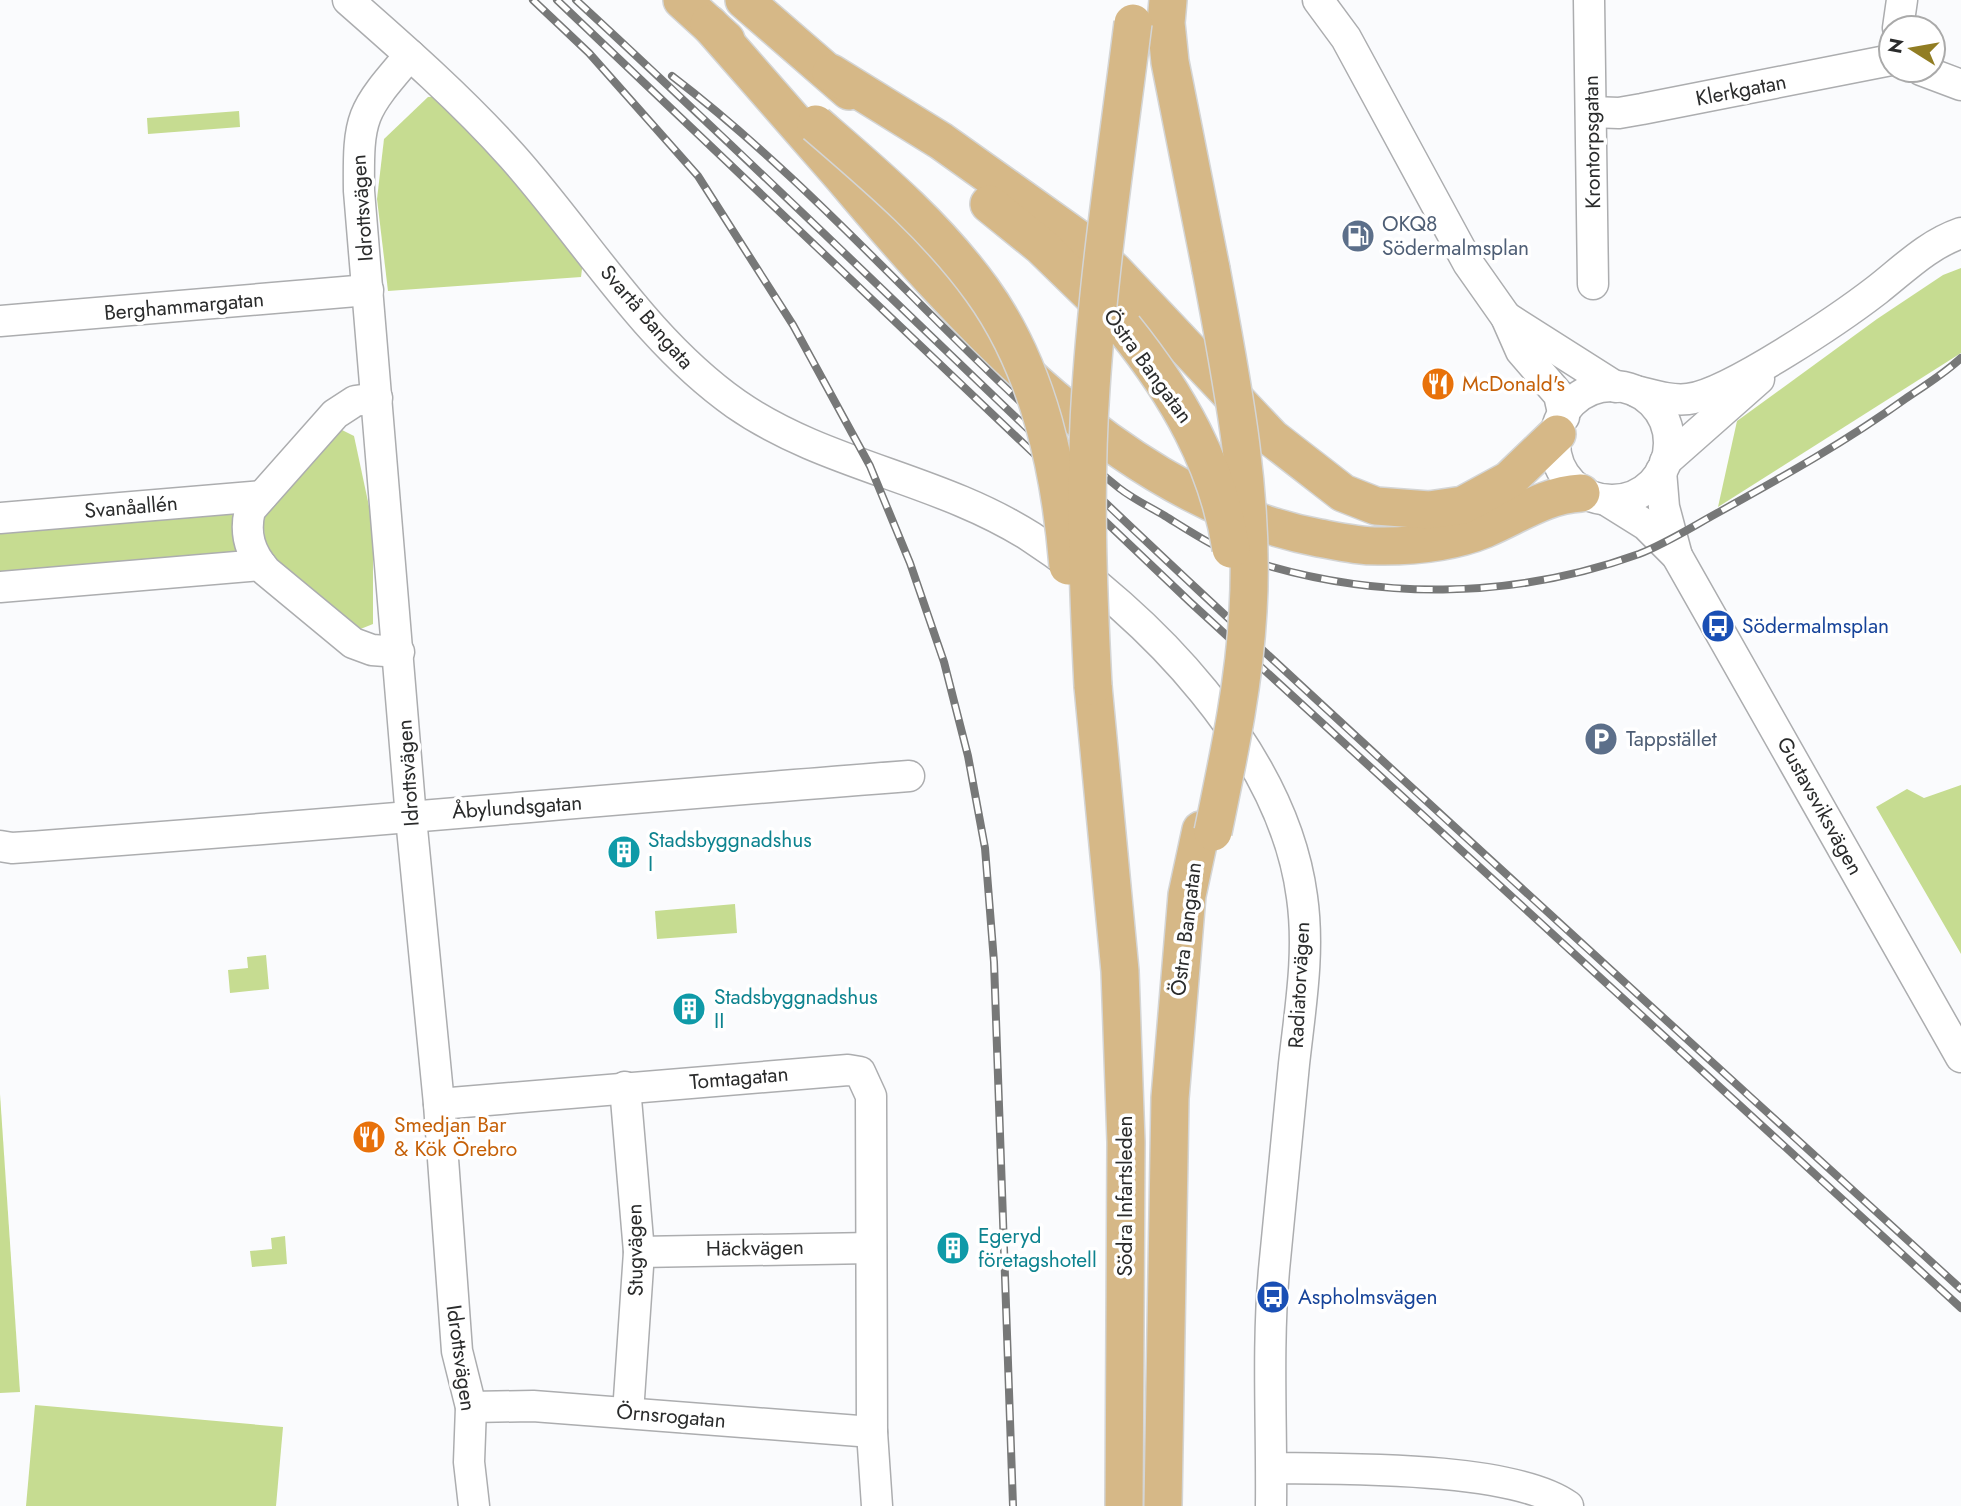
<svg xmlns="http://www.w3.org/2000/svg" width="1961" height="1506" font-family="Jost,sans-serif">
	<rect width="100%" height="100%" fill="#fafbfd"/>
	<g fill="#c6dc91">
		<path d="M444,96L583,261L581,277L388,291L377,199L384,139L428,97Z"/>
		<path d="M239,111L240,127L148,134L147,118Z"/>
		<path d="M1961,268V353L1718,507L1737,421L1877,319L1943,275Z"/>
		<path d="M336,427L354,436L373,525V624L358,630L265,554L263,501Z"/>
		<path d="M237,504L238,558L0,583V524Z"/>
		<path d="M1961,785V954L1876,807L1907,789L1924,798Z"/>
		<path d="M735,904L737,933L657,939L655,911Z"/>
		<path d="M266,955L269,989L230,993L228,970L248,968L247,957Z"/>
		<path d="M0,1094L20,1392L0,1393Z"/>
		<path d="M285,1236L287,1264L252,1267L250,1251L272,1249L271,1238Z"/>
		<path d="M35,1405L283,1427L276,1506H26Z"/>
	</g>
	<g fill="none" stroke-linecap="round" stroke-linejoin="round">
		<defs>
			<g id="minor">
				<path d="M348,0C405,50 462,100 512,156C586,239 644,339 736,404C825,466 939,478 1031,537C1149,614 1283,752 1302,897C1310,953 1300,1009 1294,1064C1287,1132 1281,1201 1274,1270C1267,1348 1272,1427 1271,1506"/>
				<path d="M1318,0L1346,38L1468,263L1506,317L1521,351L1559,395L1564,417"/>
				<path d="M1589,0L1593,284"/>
				<path d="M1898,28L1902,0"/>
				<path d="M410,55C361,112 358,115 359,191L411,818L439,1104L457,1351L471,1407L469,1462L474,1506"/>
				<path d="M1921,70L1961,85"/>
				<path d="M1591,112L1619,113L1642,109L1891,60"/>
				<path d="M1506,317L1616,387"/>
				<path d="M0,321L368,290"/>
				<circle cx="1612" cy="443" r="57"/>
				<path d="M1636,391C1653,395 1670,401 1688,399C1729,394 1842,317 1877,290C1905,268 1927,245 1961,233"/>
				<path d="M377,398L355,401L335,414L250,510C244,534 250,553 266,571L353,643L372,650L399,652"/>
				<path d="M1665,462L1759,379"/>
				<path d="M1661,471L1664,507L1677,556"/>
				<path d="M1606,500L1646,525L1677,556L1961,1057"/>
				<path d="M0,518L262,496"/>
				<path d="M0,587L261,565"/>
				<path d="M0,846L12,848C311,827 610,799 909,776"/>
				<path d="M625,1087L639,1252L628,1413"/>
				<path d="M439,1104L848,1070L860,1072L871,1096L872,1432L877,1506"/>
				<path d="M639,1252L871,1248"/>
				<path d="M471,1407L533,1406L872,1432"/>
				<path d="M1272,1468C1342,1469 1513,1466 1568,1506"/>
			</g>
			<g id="major">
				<path d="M682,0L726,40"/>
				<path d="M744,0L849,91"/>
				<path d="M1168,0L1166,23L1170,62L1211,269"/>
				<path d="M709,24C753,75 798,125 842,176C964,321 1123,501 1319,538C1340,542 1362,547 1384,546C1418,546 1453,542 1485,529C1518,515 1545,495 1581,493"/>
				<path d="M831,73L941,141L1080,240L1114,271L1272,438L1343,493L1376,506L1429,510L1463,505L1509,480L1557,434"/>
				<path d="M989,204L1041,246L1117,320"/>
				<path d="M1093,686L1120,971L1126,1142L1124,1506"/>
				<path d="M1163,1506L1170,1098L1187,895L1201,830"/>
			</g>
		</defs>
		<use href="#minor" stroke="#acadaf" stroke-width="33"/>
		<use href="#major" stroke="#d4d5d5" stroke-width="40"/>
		<use href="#minor" stroke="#fff" stroke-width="30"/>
		<use href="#major" stroke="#d6b887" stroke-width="37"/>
		<defs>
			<g id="rail">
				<path d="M533,0L589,53L698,176L793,325L870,466L910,563L944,662L968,756L985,848L994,962L1013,1506"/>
				<path d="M557,0L1190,602L1961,1308"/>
				<path d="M576,0C786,193 988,394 1197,589C1450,825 1706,1056 1961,1289"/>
				<path d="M672,76C833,199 961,361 1119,488C1133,499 1150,507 1165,516C1191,532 1218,550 1246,559C1374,601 1512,600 1639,554C1667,543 1695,525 1721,511C1784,476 1847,441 1905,399C1924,386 1944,374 1961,358"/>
			</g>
		</defs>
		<use href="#rail" stroke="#777878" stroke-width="8"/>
		<use href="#rail" stroke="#fff" stroke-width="5" stroke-dasharray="16" stroke-linecap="butt"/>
		<defs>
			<g id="major-bridge">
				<path d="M816,124C875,175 936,226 982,290C1039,369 1060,470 1068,566"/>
				<path d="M1211,269C1232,381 1255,496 1248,611C1244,686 1228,759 1213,832"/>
				<path d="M1124,328C1177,394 1218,464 1231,549"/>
				<path d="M1093,686C1088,587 1084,487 1091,388C1099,266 1118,144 1133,23"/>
			</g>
		</defs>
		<use href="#major-bridge" stroke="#d4d5d5" stroke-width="40" stroke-linecap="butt"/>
		<use href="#major-bridge" stroke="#d6b887" stroke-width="37"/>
	</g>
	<defs>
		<symbol id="fuel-disc" viewBox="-11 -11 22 22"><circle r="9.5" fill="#5c6f8a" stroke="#fff"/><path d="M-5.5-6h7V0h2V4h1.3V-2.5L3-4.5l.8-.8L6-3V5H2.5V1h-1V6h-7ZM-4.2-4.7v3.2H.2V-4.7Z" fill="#fff"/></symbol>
		<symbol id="restaurant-disc" viewBox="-11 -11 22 22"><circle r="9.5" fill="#e8710a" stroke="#fff"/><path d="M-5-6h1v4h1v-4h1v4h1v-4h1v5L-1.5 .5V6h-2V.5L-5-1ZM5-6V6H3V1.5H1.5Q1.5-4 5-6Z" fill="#fff"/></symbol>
		<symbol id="bus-disc" viewBox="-11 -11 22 22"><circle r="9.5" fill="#1a4fb4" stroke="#fff"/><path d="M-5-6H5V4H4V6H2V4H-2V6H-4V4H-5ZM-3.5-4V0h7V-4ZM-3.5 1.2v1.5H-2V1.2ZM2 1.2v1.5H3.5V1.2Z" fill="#fff"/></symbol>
		<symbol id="parking-disc" viewBox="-11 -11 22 22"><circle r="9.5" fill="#5c6f8a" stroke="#fff"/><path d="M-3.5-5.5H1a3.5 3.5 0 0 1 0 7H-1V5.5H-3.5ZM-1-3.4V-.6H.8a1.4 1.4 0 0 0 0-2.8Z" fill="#fff"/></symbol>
		<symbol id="building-disc" viewBox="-11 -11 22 22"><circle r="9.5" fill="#0f9aa8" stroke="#fff"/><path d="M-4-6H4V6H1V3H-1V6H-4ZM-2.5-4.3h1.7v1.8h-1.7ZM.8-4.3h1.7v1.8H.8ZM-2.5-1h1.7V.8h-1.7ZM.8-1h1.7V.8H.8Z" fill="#fff"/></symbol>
	</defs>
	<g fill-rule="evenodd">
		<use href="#fuel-disc" x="1339" y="217" width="38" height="38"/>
		<use href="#restaurant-disc" x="1419" y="365" width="38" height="38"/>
		<use href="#bus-disc" x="1699" y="607" width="38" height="38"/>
		<use href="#parking-disc" x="1582" y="720" width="38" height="38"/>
		<use href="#building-disc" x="605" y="833" width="38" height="38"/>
		<use href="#building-disc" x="670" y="990" width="38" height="38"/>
		<use href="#restaurant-disc" x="350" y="1118" width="38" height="38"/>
		<use href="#building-disc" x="934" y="1229" width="38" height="38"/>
		<use href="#bus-disc" x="1254" y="1278" width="38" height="38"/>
	</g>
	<g text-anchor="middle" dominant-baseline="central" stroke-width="7" stroke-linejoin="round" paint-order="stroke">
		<g font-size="21" fill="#2a2b2b" stroke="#fff">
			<text transform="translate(1741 90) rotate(-11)">Klerkgatan</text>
			<text transform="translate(1592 142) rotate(-91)">Krontorpsgatan</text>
			<text transform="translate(362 208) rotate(-94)">Idrottsvägen</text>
			<text transform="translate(184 306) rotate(-5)">Berghammargatan</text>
			<text transform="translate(647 317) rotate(49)">Svartå Bangata</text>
			<text transform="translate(1148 366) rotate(54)">Östra Bangatan</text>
			<text transform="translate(131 507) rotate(-5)">Svanåallén</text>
			<text transform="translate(408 773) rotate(-94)">Idrottsvägen</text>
			<text transform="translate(1820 806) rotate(61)">Gustavsviksvägen</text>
			<text transform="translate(517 807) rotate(-4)">Åbylundsgatan</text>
			<text transform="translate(1186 929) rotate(-83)">Östra Bangatan</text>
			<text transform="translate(1299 985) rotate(-87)">Radiatorvägen</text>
			<text transform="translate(739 1078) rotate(-5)">Tomtagatan</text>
			<text transform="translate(1125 1196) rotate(-90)">Södra Infartsleden</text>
			<text transform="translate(755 1248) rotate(-1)">Häckvägen</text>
			<text transform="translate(635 1250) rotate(-91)">Stugvägen</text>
			<text transform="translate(461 1358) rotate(82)">Idrottsvägen</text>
			<text transform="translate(671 1416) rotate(5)">Örnsrogatan</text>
		</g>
		<g font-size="21" fill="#4e5e75" stroke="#fff" text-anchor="start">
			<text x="1382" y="224">OKQ8<tspan x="1382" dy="24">Södermalmsplan</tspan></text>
			<text x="1626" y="739">Tappstället</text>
		</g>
		<g font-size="21" fill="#c56008" stroke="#fff" text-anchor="start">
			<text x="1462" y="384">McDonald's</text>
			<text x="394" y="1125">Smedjan Bar<tspan x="394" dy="24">&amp; Kök Örebro</tspan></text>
		</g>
		<g font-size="21" fill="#164399" stroke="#fff" text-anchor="start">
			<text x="1742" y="626">Södermalmsplan</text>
			<text x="1298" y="1297">Aspholmsvägen</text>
		</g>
		<g font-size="21" fill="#0d838f" stroke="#fff" text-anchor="start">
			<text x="648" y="840">Stadsbyggnadshus<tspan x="648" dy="24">I</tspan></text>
			<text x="714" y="997">Stadsbyggnadshus<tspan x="714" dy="24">II</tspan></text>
			<text x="978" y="1236">Egeryd<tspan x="978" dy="24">företagshotell</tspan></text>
		</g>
	</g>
	<g transform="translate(1912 49) rotate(281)"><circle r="33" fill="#ffffff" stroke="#aaaaaa" stroke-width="2"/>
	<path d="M0-5L12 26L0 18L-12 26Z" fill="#917d23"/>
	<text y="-10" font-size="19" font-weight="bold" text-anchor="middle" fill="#2a2b2b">N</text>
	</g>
</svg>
